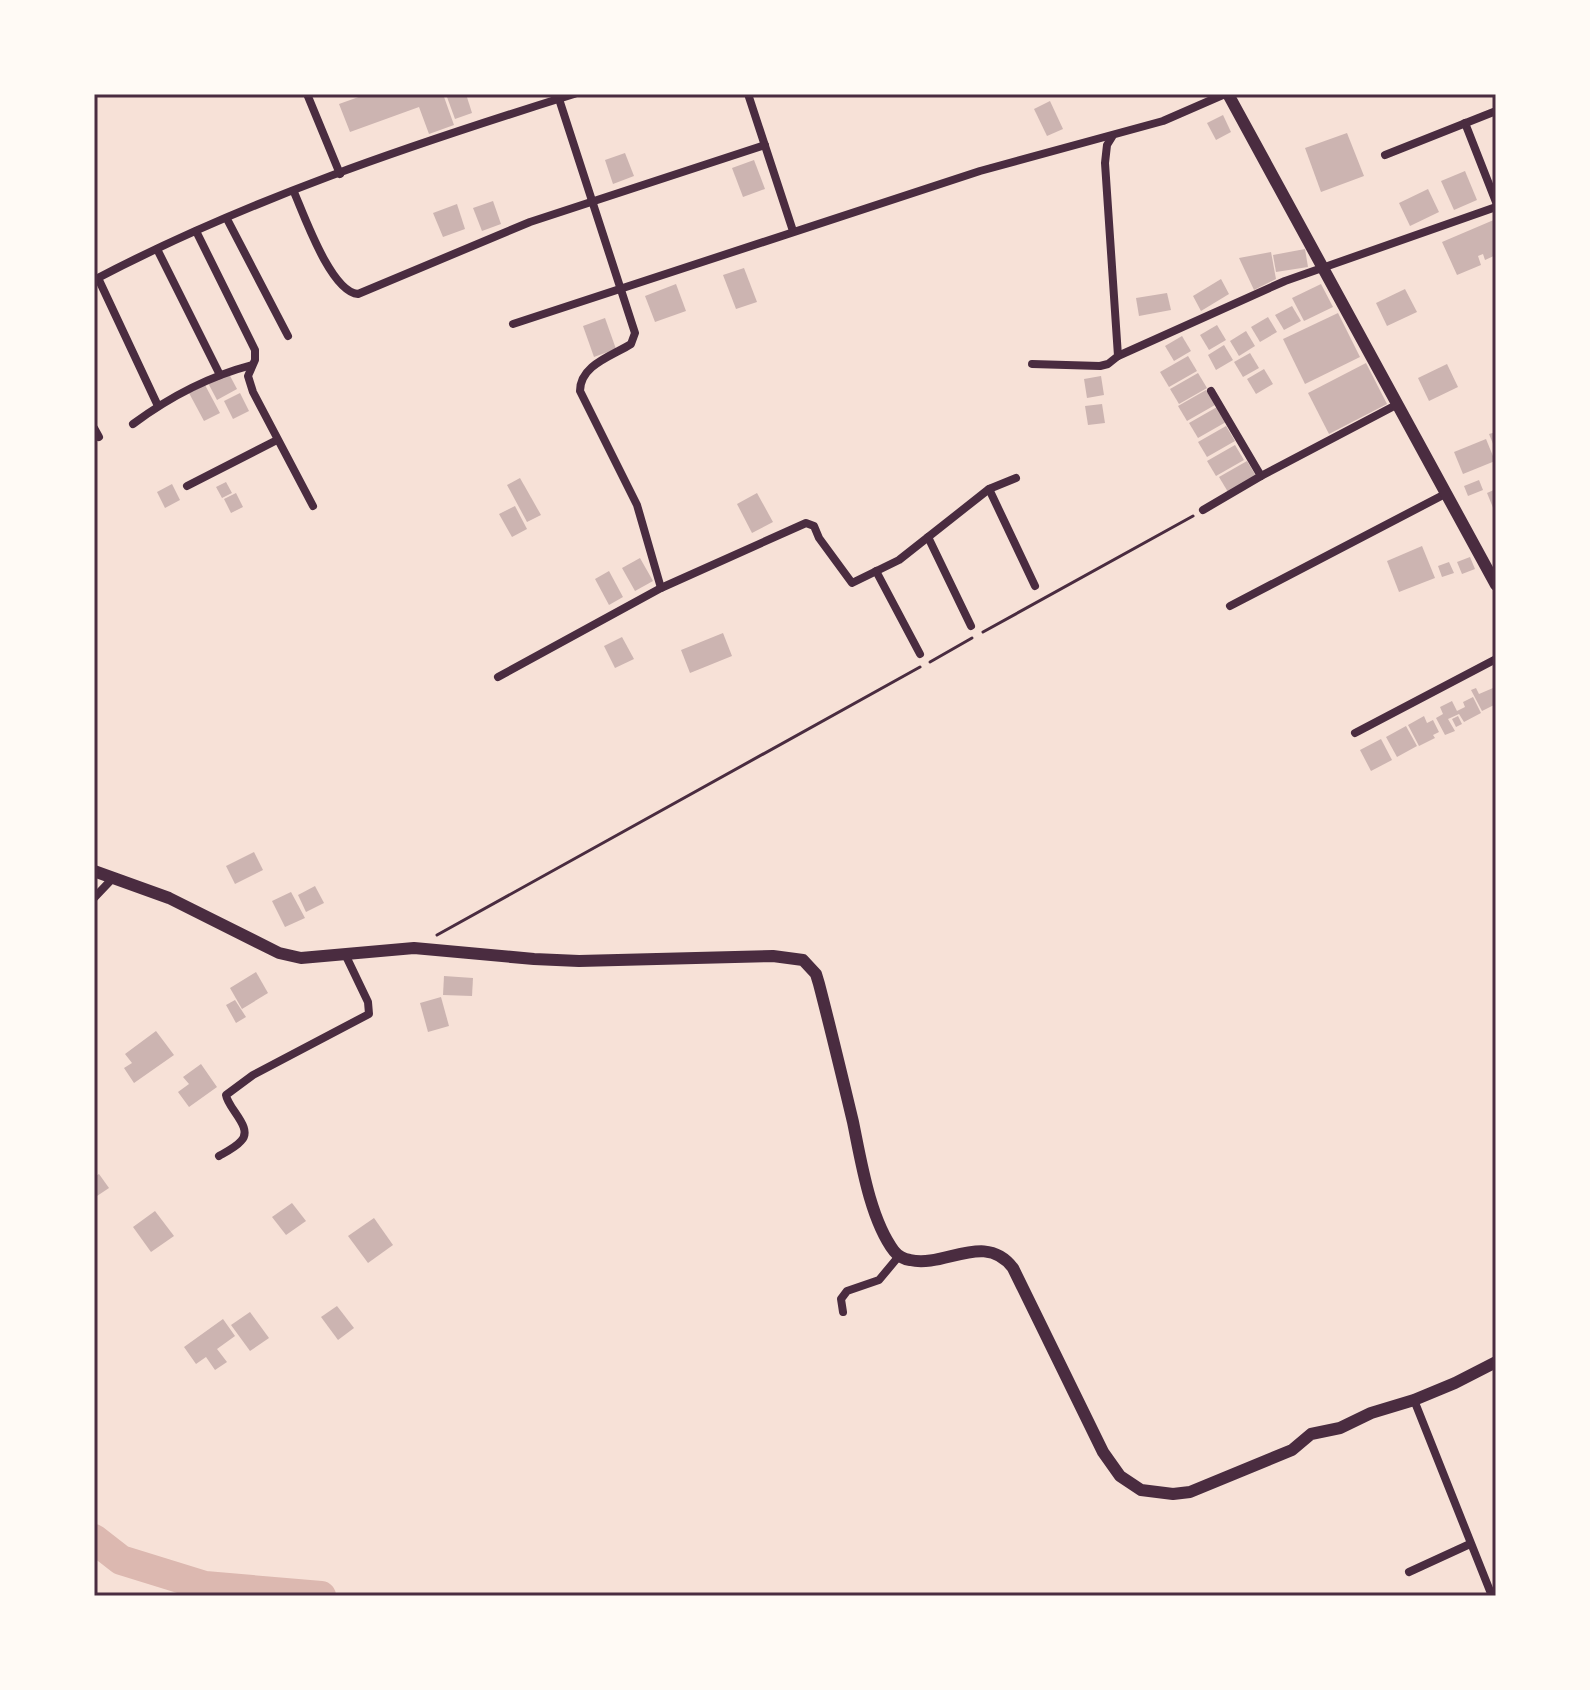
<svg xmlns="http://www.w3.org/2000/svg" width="1590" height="1690" font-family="'Noto Sans',sans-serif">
	<rect width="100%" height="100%" fill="#f7e1d7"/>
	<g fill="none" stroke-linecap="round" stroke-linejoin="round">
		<path stroke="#dcb8b0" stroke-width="30" d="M94,1539L121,1560L205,1586L321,1596"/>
	</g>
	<g fill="#ccb4b1">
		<path d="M367,94H443L454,125L429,134L419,107L350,132L339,104Z"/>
		<path d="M456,94H466L472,113L455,119L447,97Z"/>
		<path d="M1050,101L1063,129L1047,136L1034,109Z"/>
		<path d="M1223,115L1231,132L1216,140L1207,123Z"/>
		<path d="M1347,133L1364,176L1321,192L1305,148Z"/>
		<path d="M625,153L634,176L613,184L605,160Z"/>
		<path d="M754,160L765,189L743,197L732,168Z"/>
		<path d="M1465,171L1477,200L1454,210L1441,181Z"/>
		<path d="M1428,189L1439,212L1410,226L1399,203Z"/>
		<path d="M493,201L501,224L482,231L473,208Z"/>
		<path d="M457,204L465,229L443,237L433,213Z"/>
		<path d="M1496,219V255L1485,260L1483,254L1478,256L1481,265L1457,275L1442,242Z"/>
		<path d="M1305,249L1308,267L1276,272L1273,255Z"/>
		<path d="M1271,252L1276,279L1254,290L1239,258Z"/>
		<path d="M744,268L757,302L736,309L723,275Z"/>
		<path d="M1221,279L1229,294L1201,311L1193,296Z"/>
		<path d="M676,284L686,311L655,322L645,296Z"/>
		<path d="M1321,284L1333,307L1304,321L1292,298Z"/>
		<path d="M1405,289L1417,312L1387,326L1376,303Z"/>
		<path d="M1167,293L1171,310L1139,316L1136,298Z"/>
		<path d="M1292,306L1301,321L1284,330L1275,315Z"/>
		<path d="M1338,313L1360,357L1305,384L1283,339Z"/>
		<path d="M1268,317L1277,332L1260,342L1251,327Z"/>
		<path d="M605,318L616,349L594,357L583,326Z"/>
		<path d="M1217,325L1226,340L1209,350L1200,335Z"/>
		<path d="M1246,331L1255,346L1239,356L1230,341Z"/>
		<path d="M1182,336L1191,351L1174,361L1165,346Z"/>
		<path d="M1224,345L1233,360L1216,370L1208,355Z"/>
		<path d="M1250,353L1259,368L1243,377L1234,362Z"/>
		<path d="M1188,356L1197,371L1169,387L1160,372Z"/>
		<path d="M1366,363L1387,404L1329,434L1308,393Z"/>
		<path d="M1447,364L1458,387L1429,401L1418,378Z"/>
		<path d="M1264,369L1273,384L1256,394L1247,379Z"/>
		<path d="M228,372L237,389L217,400L208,383Z"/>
		<path d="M1198,373L1207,388L1179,404L1170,389Z"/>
		<path d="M1101,376L1104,395L1087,398L1084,379Z"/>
		<path d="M205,385L220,413L204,421L189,393Z"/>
		<path d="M1206,390L1215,405L1187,421L1178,406Z"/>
		<path d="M240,393L249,411L233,419L224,401Z"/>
		<path d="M1102,404L1105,423L1088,425L1085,406Z"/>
		<path d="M1217,407L1226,422L1198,438L1189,423Z"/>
		<path d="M1226,426L1235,441L1207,457L1198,442Z"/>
		<path d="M1496,432V451L1489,434Z"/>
		<path d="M1486,439L1495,461L1463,474L1454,452Z"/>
		<path d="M1235,445L1244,460L1216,476L1207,461Z"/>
		<path d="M1247,461L1256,476L1228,492L1219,477Z"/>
		<path d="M520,478L541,515L527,522L507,485Z"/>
		<path d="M1479,480L1483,490L1468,496L1464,486Z"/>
		<path d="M226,482L232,493L222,498L216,487Z"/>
		<path d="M172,484L180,500L165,508L157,492Z"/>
		<path d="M1496,489V515L1487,493Z"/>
		<path d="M236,493L243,507L231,513L224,499Z"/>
		<path d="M757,493L773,522L752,533L737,504Z"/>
		<path d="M515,506L527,529L512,537L499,514Z"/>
		<path d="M1422,546L1435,578L1399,592L1387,561Z"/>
		<path d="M1470,557L1475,569L1462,574L1457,562Z"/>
		<path d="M640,558L653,581L635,591L622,568Z"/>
		<path d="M1449,562L1454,573L1442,577L1438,566Z"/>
		<path d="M609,571L623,597L609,605L595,579Z"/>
		<path d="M723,633L732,656L690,673L681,650Z"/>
		<path d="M622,637L634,659L615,668L604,646Z"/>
		<path d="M1476,688L1479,694L1493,688L1496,704L1482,711L1471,690Z"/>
		<path d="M1473,697L1481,713L1464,722L1459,714L1448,719L1455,731L1445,735L1436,718L1443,714L1440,707L1452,701L1457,711L1465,707L1463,702Z"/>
		<path d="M1424,716L1427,723L1433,720L1439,732L1433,735L1435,738L1419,746L1408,725Z"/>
		<path d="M1458,716L1462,724L1456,727L1452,719Z"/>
		<path d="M1406,726L1417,746L1397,757L1386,737Z"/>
		<path d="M1381,739L1392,760L1371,771L1360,750Z"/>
		<path d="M254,852L263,870L235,884L226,866Z"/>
		<path d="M315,886L324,903L306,912L298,895Z"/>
		<path d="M291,892L305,918L285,927L272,901Z"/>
		<path d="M256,972L268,993L242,1009L230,988Z"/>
		<path d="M444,976L473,978L472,996L443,995Z"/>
		<path d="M441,997L449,1026L428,1032L420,1003Z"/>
		<path d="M235,1000L246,1017L236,1023L226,1005Z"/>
		<path d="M156,1031L174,1055L134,1083L124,1068L132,1063L125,1054Z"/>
		<path d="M201,1064L217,1087L189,1107L178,1092L189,1084L183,1077Z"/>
		<path d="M99,1174L109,1188L94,1198V1177Z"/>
		<path d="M292,1203L306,1221L286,1235L272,1217Z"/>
		<path d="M155,1211L174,1236L151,1252L133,1227Z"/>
		<path d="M374,1218L393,1245L368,1263L348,1236Z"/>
		<path d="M337,1306L354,1328L338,1340L321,1317Z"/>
		<path d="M250,1312L269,1338L250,1351L231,1325Z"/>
		<path d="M223,1319L235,1336L217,1349L227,1362L215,1370L206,1357L196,1364L184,1347Z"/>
	</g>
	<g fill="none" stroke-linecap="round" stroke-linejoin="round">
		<g stroke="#4a2c40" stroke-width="3">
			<path d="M983,632L1193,516"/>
			<path d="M930,662L972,638"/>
			<path d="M437,935L920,667"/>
		</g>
		<g stroke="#4a2c40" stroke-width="8">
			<path d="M307,94L340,174"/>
			<path d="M748,94L793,231"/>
			<path d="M559,99L635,333L631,344C612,356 580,365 580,391L637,505L661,588"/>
			<path d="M1465,123L1496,202"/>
			<path d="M1385,155L1496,111"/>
			<path d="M294,192C304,215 331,292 358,294L530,222L765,145"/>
			<path d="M227,219L288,336"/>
			<path d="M196,231L255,350V360L248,376L253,392L313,506"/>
			<path d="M157,249L220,375"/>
			<path d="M98,278L158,406"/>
			<path d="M94,280C246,200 411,145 574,94"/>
			<path d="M513,324L980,171L1163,121L1225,94"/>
			<path d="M1118,356L1285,281L1496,207"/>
			<path d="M1032,364L1100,366L1108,364L1118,356L1105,163L1107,145L1112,137"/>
			<path d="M1211,391L1261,476"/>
			<path d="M133,424C168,398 210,376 252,365"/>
			<path d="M94,428L99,437"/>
			<path d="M187,486L277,440"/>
			<path d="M989,489L1035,586"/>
			<path d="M1203,510L1261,476L1398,404"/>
			<path d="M928,537L971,626"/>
			<path d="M876,571L920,654"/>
			<path d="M1230,606L1447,493"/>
			<path d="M498,677L661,588L806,523L814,526L819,538L852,583L899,560L989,489L1016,478"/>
			<path d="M1355,733L1496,659"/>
			<path d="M94,898L113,878"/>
			<path d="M219,1156C226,1152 236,1147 241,1141C254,1128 228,1109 226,1095L253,1075L369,1014L368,1002L345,954"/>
			<path d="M843,1312L841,1299L847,1291L879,1280L899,1256"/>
			<path d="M1414,1400L1492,1596"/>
			<path d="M1409,1572L1470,1544"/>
		</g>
		<g stroke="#4a2c40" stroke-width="12">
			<path d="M1228,94L1496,585"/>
			<path d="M94,871L169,898L279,953L301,958L414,948L534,959L579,961L773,956L803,960L816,974L819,984C831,1030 842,1076 853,1122C861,1161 870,1219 894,1251C898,1256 903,1259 910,1260C945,1268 985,1231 1013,1268L1103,1452L1120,1476L1141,1490L1173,1494L1190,1492L1292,1450L1311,1434L1340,1428L1371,1413L1414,1400L1455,1383L1496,1362"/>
		</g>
	</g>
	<rect width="1590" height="1690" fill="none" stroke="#fffaf5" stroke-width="192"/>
	<rect x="96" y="96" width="1398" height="1498" fill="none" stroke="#4a2c40" stroke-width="3"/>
</svg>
